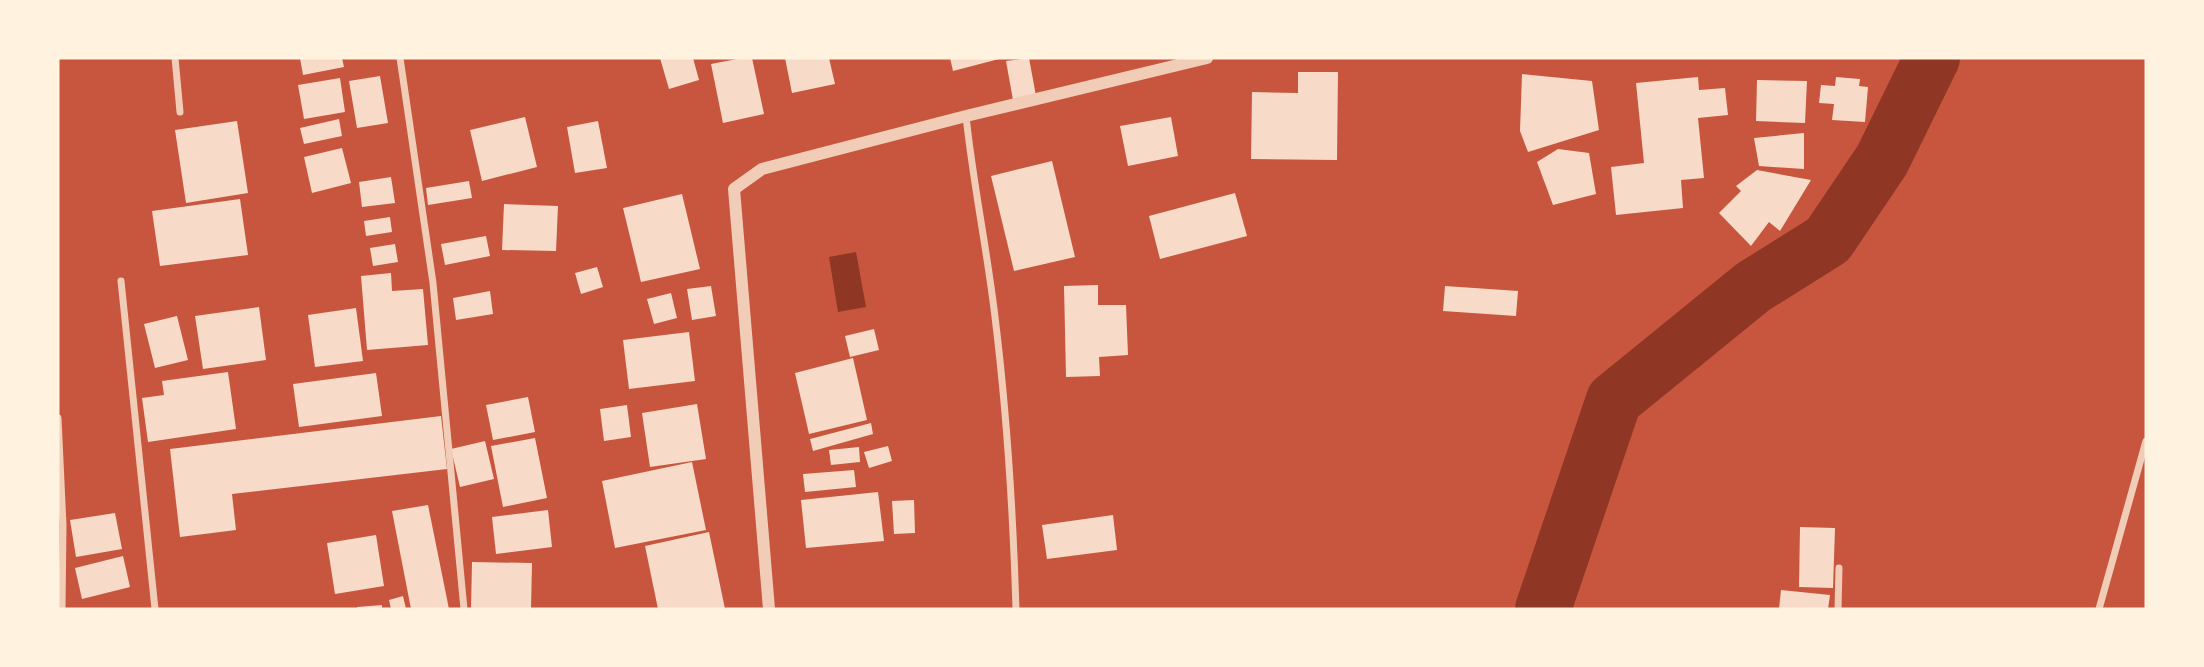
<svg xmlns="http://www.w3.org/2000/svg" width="2204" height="667" font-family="'Golos Text',sans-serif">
	<rect width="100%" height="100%" fill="#c8553d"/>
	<path fill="#8f3625" d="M856,252L866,307L838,312L829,257Z"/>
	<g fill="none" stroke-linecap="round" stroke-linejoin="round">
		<path stroke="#8f3625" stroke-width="56" d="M1543,609L1614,400L1753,287L1828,240L1882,160L1932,58"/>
	</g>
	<g fill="#f7dbc8">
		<path d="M300,58H342L344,67L303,75Z"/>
		<path d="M660,58H693L699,80L669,89Z"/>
		<path d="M742,58H752L764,114L723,123L711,64Z"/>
		<path d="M785,58H829L835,84L792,93Z"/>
		<path d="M950,58H998L999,59L953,71Z"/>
		<path d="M1029,58L1036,96L1013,100L1006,61Z"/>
		<path d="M1298,72H1338L1337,160L1251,159L1252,92L1298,93Z"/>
		<path d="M1522,74L1592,81L1599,130L1528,152L1520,131Z"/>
		<path d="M380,76L388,123L357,128L349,81Z"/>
		<path d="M1698,77L1699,90L1725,88L1728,115L1698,118L1704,178L1681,180L1683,208L1616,215L1611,167L1644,163L1636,83Z"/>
		<path d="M1836,77L1860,79L1859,86L1868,87L1865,122L1832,120L1834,104L1819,103L1821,85L1835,86Z"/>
		<path d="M340,78L345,112L304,119L298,85Z"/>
		<path d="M1757,80L1807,81L1805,123L1756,121Z"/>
		<path d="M525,117L537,167L482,181L470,130Z"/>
		<path d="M1171,117L1178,156L1128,166L1120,126Z"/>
		<path d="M339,119L342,136L304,144L300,128Z"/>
		<path d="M237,121L248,193L186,203L175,130Z"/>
		<path d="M598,121L607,168L575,173L567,127Z"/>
		<path d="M1804,133V169L1759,166L1754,138Z"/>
		<path d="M342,148L351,183L312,193L304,157Z"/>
		<path d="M1558,149L1589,153L1596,194L1553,205L1537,162Z"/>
		<path d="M1052,161L1075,257L1014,271L991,176Z"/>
		<path d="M1757,170L1811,180L1780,231L1769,222L1751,246L1719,213L1741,191L1736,186Z"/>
		<path d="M391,177L395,203L362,207L359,182Z"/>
		<path d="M469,181L472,198L428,205L426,188Z"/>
		<path d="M1235,193L1247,236L1160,259L1149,216Z"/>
		<path d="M682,194L700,269L641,282L623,208Z"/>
		<path d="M240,199L248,255L160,266L152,211Z"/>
		<path d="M504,204L558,206L556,251L502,250Z"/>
		<path d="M390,217L392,232L366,236L364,221Z"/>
		<path d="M486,236L490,256L445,265L441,244Z"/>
		<path d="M395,244L398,262L373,266L370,248Z"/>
		<path d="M597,267L603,287L581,294L575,273Z"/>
		<path d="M391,273L392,291L423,289L428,345L367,350L361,276Z"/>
		<path d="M1098,285V305H1126L1128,355L1099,357L1100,376L1066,377L1064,286Z"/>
		<path d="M711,286L716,316L692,320L687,289Z"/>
		<path d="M1445,286L1518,291L1516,316L1443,311Z"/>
		<path d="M490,291L493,314L456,320L453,298Z"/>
		<path d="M671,293L677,318L654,324L647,299Z"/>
		<path d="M259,307L266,360L203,369L195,316Z"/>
		<path d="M356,308L363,361L315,367L308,315Z"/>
		<path d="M177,316L188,360L155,368L144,324Z"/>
		<path d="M874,329L879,350L850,357L845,336Z"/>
		<path d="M689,332L695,381L629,389L623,340Z"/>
		<path d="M853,358L867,420L809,434L795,373Z"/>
		<path d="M228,372L236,429L148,442L142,398L164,395L162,381Z"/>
		<path d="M376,373L382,416L299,427L293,384Z"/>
		<path d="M528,397L535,432L493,440L486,405Z"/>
		<path d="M697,404L706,459L650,467L642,413Z"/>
		<path d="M627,405L631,437L604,441L600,409Z"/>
		<path d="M441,416L447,469L232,494L236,530L180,537L170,449Z"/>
		<path d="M871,423L873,434L813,451L810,439Z"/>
		<path d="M535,438L547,498L503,507L491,446Z"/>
		<path d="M485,441L494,479L460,487L451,449Z"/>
		<path d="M888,446L892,461L869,468L864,452Z"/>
		<path d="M859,447L860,462L831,465L829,450Z"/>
		<path d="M692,462L706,530L615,548L602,481Z"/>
		<path d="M854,470L856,487L805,492L803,474Z"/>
		<path d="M878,492L884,541L806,548L801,500Z"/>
		<path d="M914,500L915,533L894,534L892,501Z"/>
		<path d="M428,505L449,609H411L392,511Z"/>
		<path d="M548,510L552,547L496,554L492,517Z"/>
		<path d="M115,513L122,549L76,557L70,520Z"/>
		<path d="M1113,515L1117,550L1047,559L1042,525Z"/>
		<path d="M1800,527L1835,528L1833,588L1799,587Z"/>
		<path d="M709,532L725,609H658L645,546Z"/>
		<path d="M376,535L384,586L335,594L327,543Z"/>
		<path d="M123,556L130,587L82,599L75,568Z"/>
		<path d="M472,562L532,563L531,609H471Z"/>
		<path d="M1781,590L1830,595L1828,609H1779Z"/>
		<path d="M403,596L406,609H391L389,600Z"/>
		<path d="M382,605V609H357V607Z"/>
	</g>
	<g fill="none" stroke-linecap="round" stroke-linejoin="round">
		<g stroke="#f1ccb7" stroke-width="7">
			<path d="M175,58L180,112"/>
			<path d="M400,58L433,283L464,609"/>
			<path d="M966,116C973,183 987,249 995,317C1007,414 1013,511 1016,609"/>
			<path d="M121,281L155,609"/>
			<path d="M58,418L63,525L62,609"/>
			<path d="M1838,609L1839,568"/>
			<path d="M2099,609L2146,441"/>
		</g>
		<path stroke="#f1ccb7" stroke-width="12" d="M769,609L734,189L762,169L966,116L1207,58"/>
	</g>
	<rect width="2204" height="667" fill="none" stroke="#fff3e0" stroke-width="119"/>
</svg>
